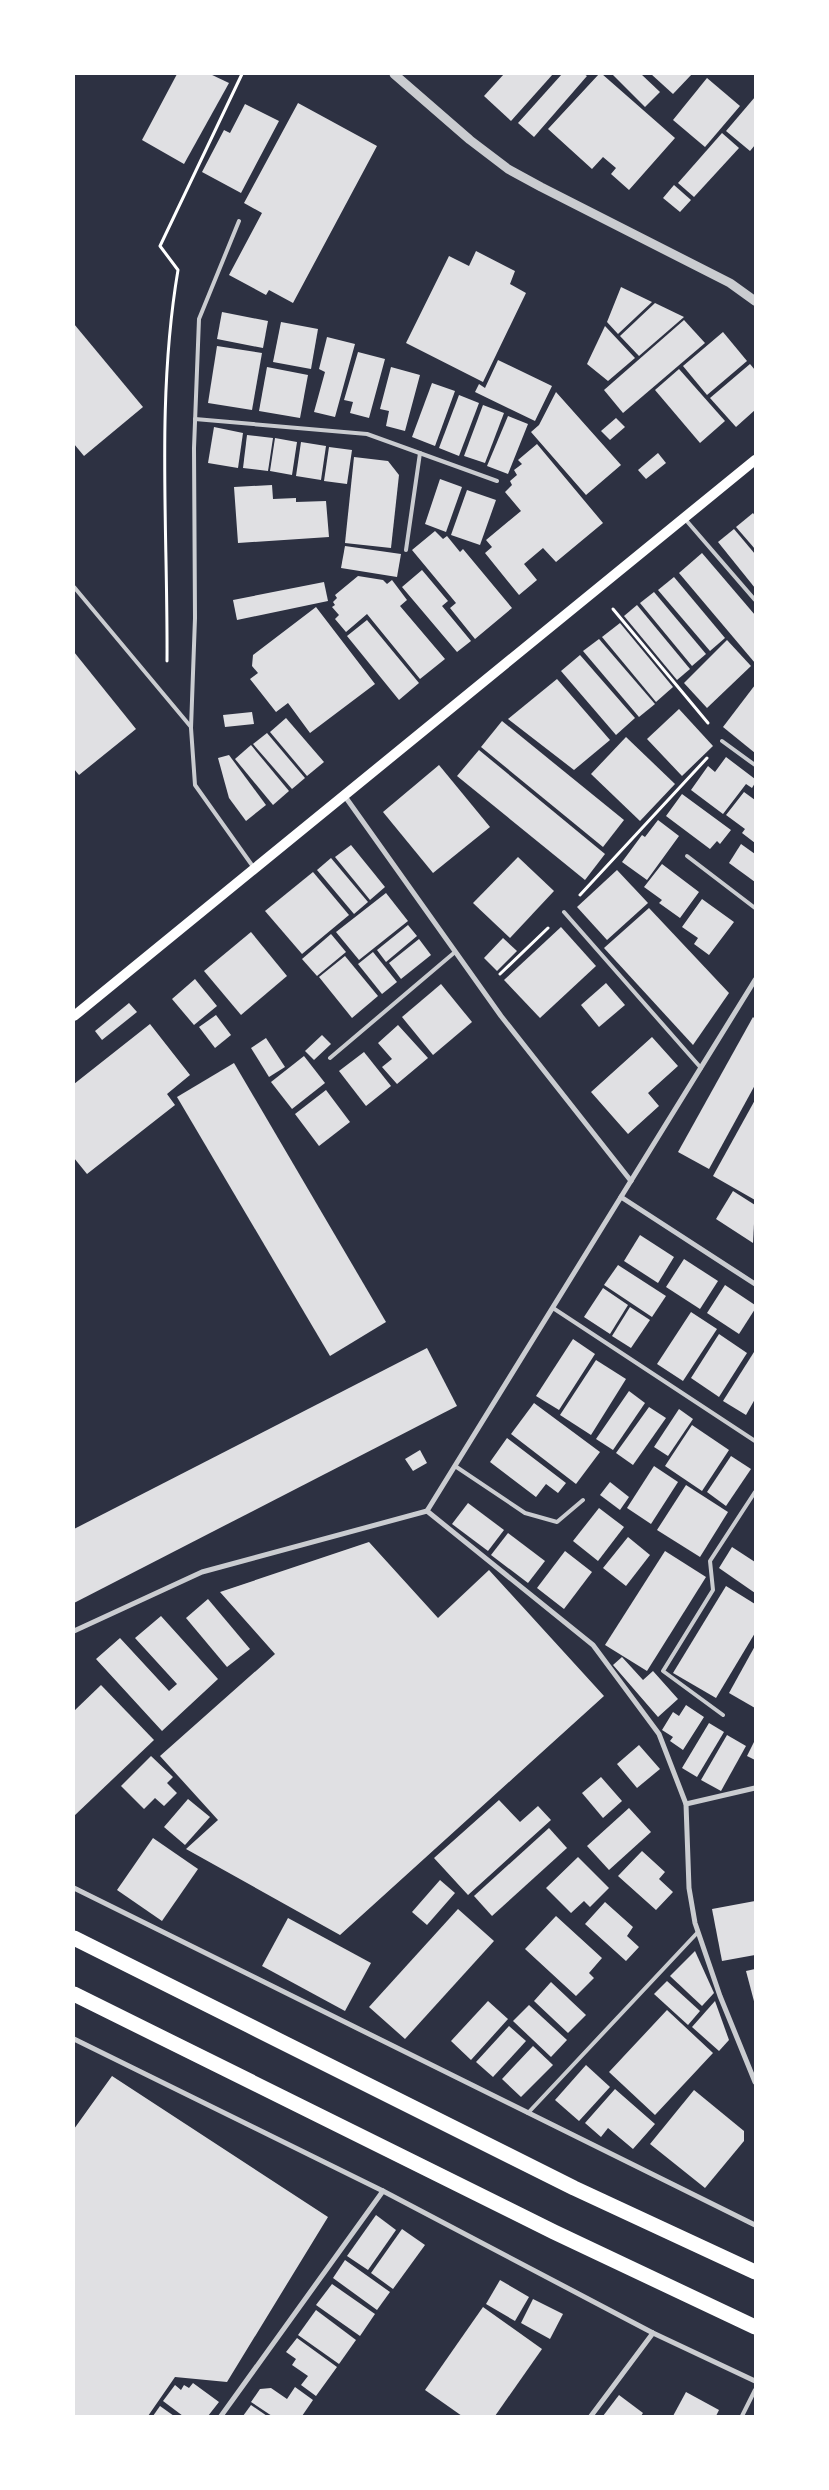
<svg xmlns="http://www.w3.org/2000/svg" width="829" height="2490" font-family="Inter,sans-serif">
	<rect width="100%" height="100%" fill="#2d3142"/>
	<g fill="#e0e0e3">
		<path d="M177,74H210L229,83L184,164L142,140Z"/>
		<path d="M504,74H553L511,121L484,96Z"/>
		<path d="M562,74H584L587,76L534,137L518,123Z"/>
		<path d="M599,74H602L675,138L629,190L611,174L616,168L603,157L592,169L548,129Z"/>
		<path d="M612,74H641L660,92L645,107Z"/>
		<path d="M651,74H692L673,94Z"/>
		<path d="M707,78L740,106L705,147L673,120Z"/>
		<path d="M755,97V145L750,151L726,131Z"/>
		<path d="M298,103L377,146L293,303L269,290L266,295L229,275L262,213L244,203Z"/>
		<path d="M245,104L279,121L241,193L202,172L224,130L230,133Z"/>
		<path d="M722,133L739,148L694,197L678,183Z"/>
		<path d="M674,185L691,200L680,212L663,198Z"/>
		<path d="M476,251L515,271L510,284L526,293L483,382L406,343L449,256L469,266Z"/>
		<path d="M621,287L652,302L618,334L607,322Z"/>
		<path d="M655,303L684,317L639,356L620,336Z"/>
		<path d="M222,312L268,321L263,348L217,339Z"/>
		<path d="M684,320L705,343L623,413L604,390Z"/>
		<path d="M281,322L318,329L311,369L273,362Z"/>
		<path d="M74,324L143,407L84,456L74,444Z"/>
		<path d="M605,326L635,358L608,381L587,364Z"/>
		<path d="M723,332L747,361L707,395L683,366Z"/>
		<path d="M327,337L355,344L335,417L314,412L325,372L319,369Z"/>
		<path d="M217,346L262,353L252,410L208,403Z"/>
		<path d="M358,352L385,359L369,418L350,413L353,402L344,400Z"/>
		<path d="M498,360L552,386L535,421L475,392L479,384L485,388Z"/>
		<path d="M750,364L755,370V410L736,427L710,398Z"/>
		<path d="M267,367L308,375L300,418L259,411Z"/>
		<path d="M391,367L420,375L405,431L386,426L389,411L380,409Z"/>
		<path d="M679,369L725,421L700,443L655,390Z"/>
		<path d="M432,383L455,391L435,446L412,437Z"/>
		<path d="M556,392L621,465L586,495L531,432L539,425Z"/>
		<path d="M459,395L479,403L459,456L439,448Z"/>
		<path d="M483,405L504,413L485,463L464,456Z"/>
		<path d="M508,416L528,424L508,474L487,466Z"/>
		<path d="M616,418L625,427L610,440L601,431Z"/>
		<path d="M214,427L243,433L238,468L208,463Z"/>
		<path d="M247,435L273,438L268,471L243,468Z"/>
		<path d="M275,438L297,442L292,475L270,471Z"/>
		<path d="M301,442L326,446L321,480L296,476Z"/>
		<path d="M537,444L603,523L556,562L543,548L524,564L537,580L519,595L485,553L492,547L486,540L521,511L505,492L512,485L510,481L517,475L514,470L522,464L518,460Z"/>
		<path d="M329,447L352,450L347,484L324,481Z"/>
		<path d="M658,453L666,463L646,479L638,470Z"/>
		<path d="M354,457L388,461L399,475L391,548L345,543Z"/>
		<path d="M440,479L462,487L446,532L425,524Z"/>
		<path d="M272,485L273,499L296,498V502L326,501L329,537L238,543L234,487Z"/>
		<path d="M467,490L496,500L480,545L451,535Z"/>
		<path d="M753,513L755,516V549L736,527Z"/>
		<path d="M734,529L755,554V588L718,542Z"/>
		<path d="M435,531L443,539L447,536L460,552L463,549L512,608L475,639L450,608L456,603L412,550Z"/>
		<path d="M345,546L401,554L397,577L341,568Z"/>
		<path d="M702,553L755,615V663L679,573Z"/>
		<path d="M422,570L448,601L442,606L471,641L457,652L402,587Z"/>
		<path d="M358,576L383,580L387,584L392,580L407,600L400,606L445,659L420,679L367,614L346,632L335,619L339,615L332,607L335,605L333,602L337,598L335,595Z"/>
		<path d="M674,577L725,638L710,651L658,590Z"/>
		<path d="M324,582L328,601L237,620L233,600Z"/>
		<path d="M654,592L706,654L692,666L640,603Z"/>
		<path d="M637,605L690,669L677,680L624,616Z"/>
		<path d="M316,607L375,684L310,733L288,703L276,712L250,679L258,673L252,666L253,655Z"/>
		<path d="M367,620L419,683L399,700L347,636Z"/>
		<path d="M620,623L673,687L656,702L602,637Z"/>
		<path d="M599,639L655,704L639,717L583,651Z"/>
		<path d="M727,640L751,666L707,708L684,683Z"/>
		<path d="M74,652L136,729L79,775L74,769Z"/>
		<path d="M580,655L635,718L616,735L561,671Z"/>
		<path d="M557,679L610,740L574,770L508,719Z"/>
		<path d="M755,685V753L723,727Z"/>
		<path d="M679,709L713,746L682,776L647,739Z"/>
		<path d="M252,712L254,724L225,727L223,715Z"/>
		<path d="M286,718L324,762L307,776L270,732Z"/>
		<path d="M502,721L624,820L603,847L481,747Z"/>
		<path d="M267,733L305,778L292,789L253,744Z"/>
		<path d="M626,737L675,784L640,821L591,774Z"/>
		<path d="M251,745L289,791L273,805L235,759Z"/>
		<path d="M479,750L605,854L585,880L457,776Z"/>
		<path d="M229,755L266,805L246,821L229,798L218,758Z"/>
		<path d="M726,757L755,779V783L752,788L746,784L723,814L691,790L708,766L715,772Z"/>
		<path d="M439,765L490,827L433,873L383,812Z"/>
		<path d="M744,792L755,800V843L742,833L745,829L726,815Z"/>
		<path d="M682,794L731,830L720,844L717,841L710,849L666,816Z"/>
		<path d="M658,820L679,836L647,880L622,862L642,835L645,837Z"/>
		<path d="M741,844L755,854V882L729,863Z"/>
		<path d="M351,845L385,887L370,900L335,857Z"/>
		<path d="M518,857L554,891L510,938L473,903Z"/>
		<path d="M331,858L368,902L354,914L317,870Z"/>
		<path d="M662,864L699,892L680,918L659,903L662,900L644,887Z"/>
		<path d="M617,870L648,903L607,940L577,907Z"/>
		<path d="M313,872L349,915L302,954L265,911Z"/>
		<path d="M386,893L408,921L359,960L336,932Z"/>
		<path d="M702,899L734,922L709,955L694,944L698,938L682,927Z"/>
		<path d="M649,908L729,993L693,1045L604,948Z"/>
		<path d="M408,925L417,936L386,962L377,950Z"/>
		<path d="M561,927L596,966L540,1018L504,980Z"/>
		<path d="M251,932L287,976L241,1015L204,971Z"/>
		<path d="M331,934L346,952L317,976L302,959Z"/>
		<path d="M503,938L517,951L497,971L484,958Z"/>
		<path d="M419,939L431,955L401,979L389,963Z"/>
		<path d="M373,952L397,982L382,994L358,964Z"/>
		<path d="M345,956L378,996L352,1018L319,977Z"/>
		<path d="M195,979L217,1006L194,1025L172,999Z"/>
		<path d="M606,983L625,1005L599,1027L581,1005Z"/>
		<path d="M441,984L472,1022L433,1055L402,1017Z"/>
		<path d="M129,1003L137,1012L102,1040L95,1031Z"/>
		<path d="M216,1015L231,1035L215,1048L199,1027Z"/>
		<path d="M753,1017L755,1019V1085L709,1169L678,1152Z"/>
		<path d="M150,1024L190,1075L167,1094L175,1105L87,1174L74,1158V1084Z"/>
		<path d="M398,1025L428,1058L397,1084L382,1067L392,1059L378,1043Z"/>
		<path d="M322,1035L331,1044L314,1060L305,1051Z"/>
		<path d="M652,1037L678,1066L648,1093L659,1106L628,1134L591,1092Z"/>
		<path d="M266,1038L285,1067L269,1077L251,1048Z"/>
		<path d="M364,1052L391,1086L366,1106L339,1071Z"/>
		<path d="M304,1056L325,1083L292,1109L271,1082Z"/>
		<path d="M234,1063L386,1322L330,1356L177,1097Z"/>
		<path d="M326,1090L350,1122L319,1146L295,1114Z"/>
		<path d="M755,1100V1200L713,1176Z"/>
		<path d="M733,1191L755,1205L753,1243L716,1219Z"/>
		<path d="M640,1235L674,1257L658,1283L624,1261Z"/>
		<path d="M684,1259L718,1281L700,1309L666,1287Z"/>
		<path d="M618,1265L666,1296L652,1317L604,1285Z"/>
		<path d="M725,1285L755,1305V1309L739,1334L707,1313Z"/>
		<path d="M603,1288L628,1305L610,1334L584,1317Z"/>
		<path d="M630,1307L650,1320L631,1348L612,1336Z"/>
		<path d="M691,1312L717,1329L683,1381L657,1364Z"/>
		<path d="M719,1334L747,1353L719,1397L691,1378Z"/>
		<path d="M573,1339L595,1354L559,1410L536,1396Z"/>
		<path d="M427,1348L457,1406L74,1603V1529Z"/>
		<path d="M754,1352L755,1399L746,1415L723,1401Z"/>
		<path d="M596,1360L626,1379L591,1435L560,1415Z"/>
		<path d="M629,1391L645,1403L613,1450L596,1439Z"/>
		<path d="M534,1403L600,1452L576,1484L511,1434Z"/>
		<path d="M649,1407L666,1418L633,1465L616,1453Z"/>
		<path d="M679,1409L693,1419L668,1456L654,1447Z"/>
		<path d="M692,1425L729,1450L702,1491L665,1466Z"/>
		<path d="M507,1438L566,1483L558,1493L546,1484L536,1497L490,1462Z"/>
		<path d="M420,1450L427,1463L413,1471L405,1459Z"/>
		<path d="M731,1456L751,1469L726,1506L707,1492Z"/>
		<path d="M654,1466L678,1482L651,1524L627,1508Z"/>
		<path d="M610,1482L629,1497L620,1510L600,1495Z"/>
		<path d="M686,1485L728,1512L700,1557L657,1530Z"/>
		<path d="M468,1503L504,1530L488,1551L452,1524Z"/>
		<path d="M599,1508L624,1527L598,1561L573,1541Z"/>
		<path d="M508,1533L545,1561L528,1583L491,1555Z"/>
		<path d="M628,1537L650,1555L626,1586L603,1568Z"/>
		<path d="M369,1542L438,1618L489,1570L604,1696L340,1935L186,1849L218,1820L160,1756L275,1654L220,1592Z"/>
		<path d="M732,1547L755,1562V1593L719,1568Z"/>
		<path d="M565,1551L592,1572L564,1609L537,1588Z"/>
		<path d="M665,1551L706,1577L647,1671L605,1645Z"/>
		<path d="M726,1586L755,1604V1633L716,1698L673,1673Z"/>
		<path d="M208,1599L250,1649L227,1667L186,1618Z"/>
		<path d="M161,1616L218,1679L162,1731L96,1659L120,1638L169,1691L177,1684L135,1638Z"/>
		<path d="M755,1646V1708L729,1693Z"/>
		<path d="M622,1657L643,1680L653,1671L678,1699L658,1717L613,1665Z"/>
		<path d="M101,1685L154,1740L74,1816V1711Z"/>
		<path d="M686,1705L704,1717L683,1750L670,1741L673,1737L662,1730L673,1712L679,1716Z"/>
		<path d="M709,1723L724,1732L697,1777L682,1768Z"/>
		<path d="M727,1735L746,1746L721,1791L701,1780Z"/>
		<path d="M755,1740V1760L747,1756Z"/>
		<path d="M639,1745L660,1769L637,1788L617,1764Z"/>
		<path d="M151,1756L173,1777L167,1783L177,1793L164,1806L155,1798L144,1809L121,1786Z"/>
		<path d="M601,1777L622,1801L603,1818L582,1793Z"/>
		<path d="M188,1799L210,1817L185,1845L164,1827Z"/>
		<path d="M499,1800L520,1822L538,1806L551,1820L468,1895L434,1858Z"/>
		<path d="M629,1808L651,1832L609,1870L587,1846Z"/>
		<path d="M549,1828L567,1848L492,1916L474,1896Z"/>
		<path d="M153,1838L198,1869L162,1921L117,1890Z"/>
		<path d="M642,1851L665,1872L659,1879L673,1892L656,1910L618,1876Z"/>
		<path d="M578,1857L609,1888L590,1907L584,1901L571,1913L546,1888Z"/>
		<path d="M440,1880L455,1893L427,1925L412,1912Z"/>
		<path d="M755,1901V1955L722,1961L712,1909Z"/>
		<path d="M605,1902L633,1927L627,1936L639,1947L626,1961L585,1924Z"/>
		<path d="M458,1909L494,1941L405,2039L369,2007Z"/>
		<path d="M556,1916L602,1958L589,1973L594,1978L576,1996L525,1949Z"/>
		<path d="M288,1918L371,1963L345,2011L262,1966Z"/>
		<path d="M695,1951L714,1993L702,2006L670,1976Z"/>
		<path d="M755,1969V2005L746,1971Z"/>
		<path d="M667,1981L700,2011L688,2025L654,1994Z"/>
		<path d="M551,1982L586,2015L568,2033L534,2001Z"/>
		<path d="M488,2001L508,2019L471,2060L451,2041Z"/>
		<path d="M715,2001L729,2040L719,2051L692,2027Z"/>
		<path d="M529,2005L567,2040L551,2057L513,2021Z"/>
		<path d="M667,2010L713,2053L655,2115L609,2072Z"/>
		<path d="M509,2026L526,2041L493,2077L476,2062Z"/>
		<path d="M533,2046L553,2065L521,2097L502,2079Z"/>
		<path d="M586,2065L610,2087L579,2121L555,2100Z"/>
		<path d="M112,2076L328,2217L227,2382L175,2377L148,2416H74V2129Z"/>
		<path d="M615,2089L655,2124L633,2149L608,2128L601,2137L585,2123Z"/>
		<path d="M694,2090L744,2131V2141L705,2188L650,2144Z"/>
		<path d="M376,2215L396,2230L368,2270L347,2256Z"/>
		<path d="M402,2229L425,2245L393,2289L371,2273Z"/>
		<path d="M345,2260L390,2292L377,2310L333,2278Z"/>
		<path d="M500,2280L529,2297L515,2321L486,2304Z"/>
		<path d="M332,2284L375,2314L360,2336L316,2305Z"/>
		<path d="M533,2299L563,2314L550,2339L521,2323Z"/>
		<path d="M483,2307L542,2349L495,2416H462L425,2390Z"/>
		<path d="M316,2310L356,2340L339,2364L298,2335Z"/>
		<path d="M297,2338L337,2367L316,2396L301,2385L308,2376L292,2365L296,2359L286,2352Z"/>
		<path d="M193,2383L219,2402L208,2416H183L163,2401L175,2385L181,2390L184,2385L189,2388Z"/>
		<path d="M295,2387L313,2400L302,2416H272L251,2402L260,2389L271,2388L287,2399Z"/>
		<path d="M686,2392L719,2410L716,2416H673Z"/>
		<path d="M619,2395L643,2413L641,2416H603Z"/>
		<path d="M251,2405L267,2416H243Z"/>
		<path d="M160,2406L174,2416H153Z"/>
	</g>
	<g fill="none" stroke-linecap="round" stroke-linejoin="round">
		<g stroke="#fff" stroke-width="3">
			<path d="M613,609L708,723"/>
			<path d="M167,661C168,530 156,400 178,270L160,246L242,74"/>
			<path d="M580,895L707,758"/>
			<path d="M500,974L548,928"/>
		</g>
		<g stroke="#caccd0" stroke-width="4">
			<path d="M239,221L199,319L194,448L195,618L191,728L195,785L254,868"/>
			<path d="M195,419L367,434L497,481"/>
			<path d="M685,519L755,600"/>
			<path d="M406,550L420,453"/>
			<path d="M74,587L191,727"/>
			<path d="M722,741L755,765"/>
			<path d="M687,856L755,908"/>
			<path d="M564,912L701,1068"/>
			<path d="M330,1058L455,952"/>
			<path d="M553,1308L755,1441"/>
			<path d="M455,1466L525,1513L557,1522L583,1500"/>
			<path d="M723,1715L663,1671L713,1590L710,1561L755,1492"/>
			<path d="M528,2113L698,1932"/>
			<path d="M742,2416L755,2390"/>
		</g>
		<g stroke="#caccd0" stroke-width="5">
			<path d="M344,795L501,1016L631,1181"/>
			<path d="M621,1197L755,1284"/>
			<path d="M427,1511L593,1645L659,1734L686,1804L689,1888L695,1923L720,1996L755,2082"/>
			<path d="M74,1631L202,1572L427,1511L755,980"/>
			<path d="M686,1804L755,1788"/>
			<path d="M74,1888L755,2225"/>
			<path d="M74,2039L383,2191L653,2333L755,2381"/>
			<path d="M221,2416L383,2191"/>
			<path d="M591,2416L653,2333"/>
		</g>
		<path stroke="#caccd0" stroke-width="9" d="M394,74L470,140L508,169L541,187L730,283L755,301"/>
		<path stroke="#fff" stroke-width="10" d="M74,1016L755,460"/>
		<g stroke="#fff" stroke-width="15">
			<path d="M74,1938L574,2188L755,2272"/>
			<path d="M74,1994L554,2232L755,2327"/>
		</g>
	</g>
	<rect width="829" height="2490" fill="none" stroke="#ffffff" stroke-width="150"/>
</svg>
